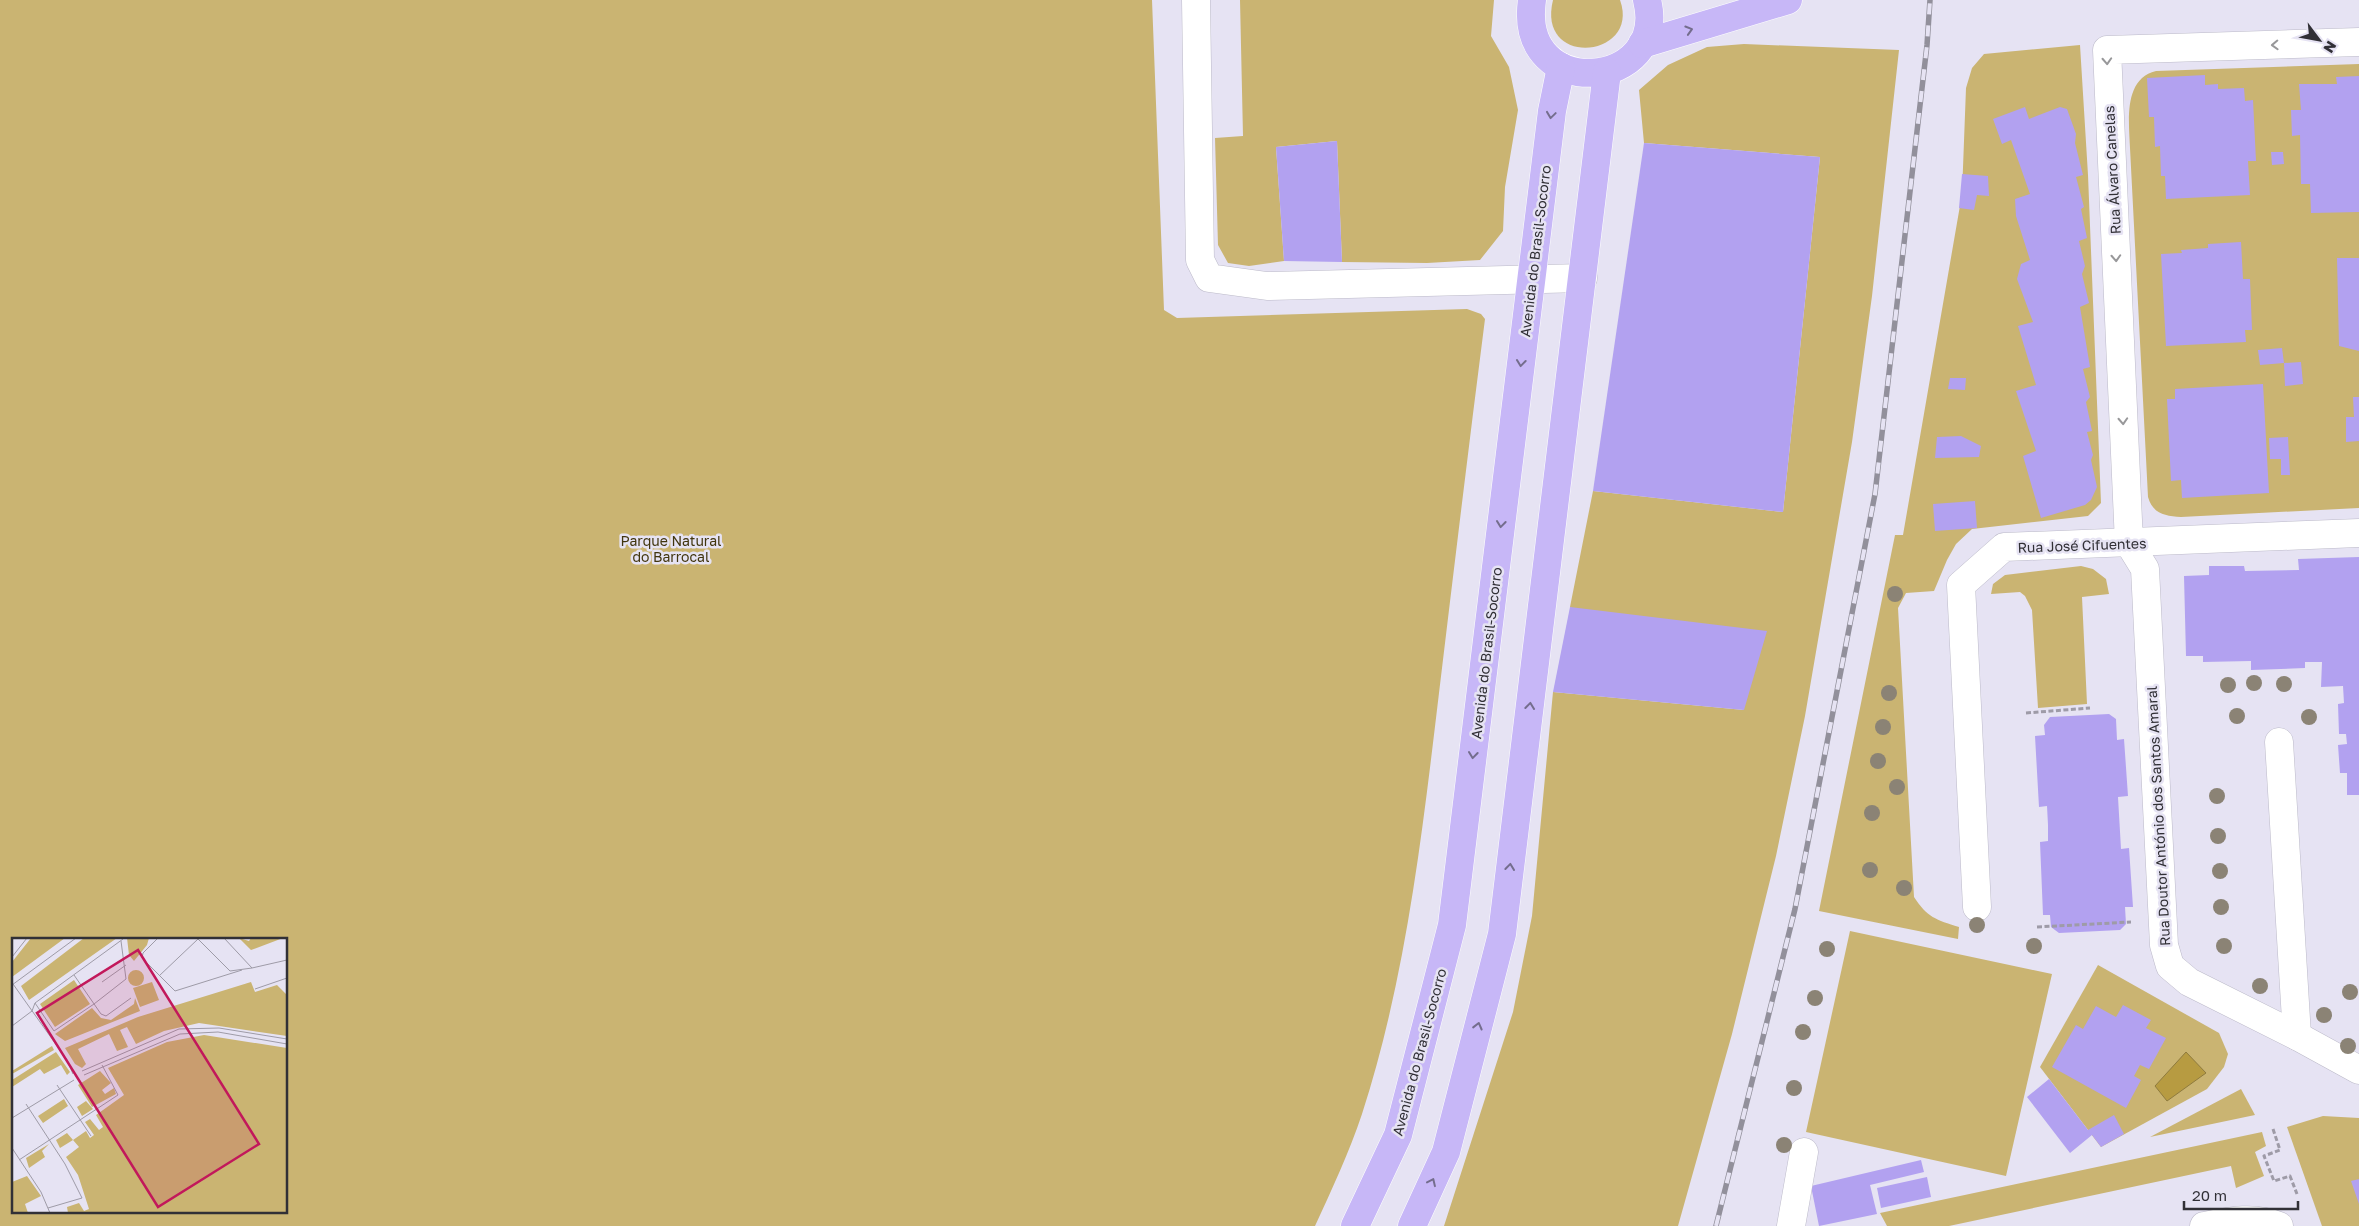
<svg xmlns="http://www.w3.org/2000/svg" width="2359" height="1226" font-family="'Golos Text',sans-serif">
	<rect width="100%" height="100%" fill="#e6e3f3"/>
	<g fill="#cab472" fill-rule="evenodd">
		<path d="M0,0H1152L1164,310L1177,318L1467,309L1481,314L1485,319C1469,444 1454,568 1439,693C1422,835 1406,978 1362,1114C1349,1153 1332,1189 1315,1226H0ZM14,940H286V1212H14Z"/>
		<path d="M1240,0H1494L1491,36L1509,67L1518,110L1505,187L1503,231L1480,260L1427,263L1342,262L1337,141L1276,147L1284,261L1249,266L1228,263L1218,245L1215,138L1243,136Z"/>
		<path d="M1553,0H1620C1641,58 1536,69 1553,0Z"/>
		<path d="M1744,44L1899,50L1872,296L1852,442L1805,716L1776,856L1732,1034L1678,1226H1444L1513,1012L1532,916L1553,692L1744,710L1570,607L1593,491L1783,512L1820,157L1644,143L1639,90L1668,65L1707,47Z"/>
		<path d="M2080,45L2088,175L2101,503L2088,516L1972,529L1956,544L1947,560L1934,591L1906,593L1898,608L1914,897C1927,917 1936,920 1959,927L1958,939L1819,911L1895,535H1903L1962,194L1966,88L1972,68L1984,54Z"/>
		<path d="M2359,64V508L2181,517C2165,516 2153,514 2148,497L2130,148C2129,122 2123,79 2156,71Z"/>
		<path d="M2081,566L2093,569L2106,579L2109,594L2082,597L2087,704L2038,708L2032,610L2025,596L2020,592L1991,594L1993,584L2005,575Z"/>
		<path d="M1850,931L2052,974L2006,1176L1806,1132Z"/>
		<path d="M2098,965L2219,1033L2228,1054L2224,1067L2207,1089L2101,1147L2040,1067Z"/>
		<path d="M2241,1089L2255,1115L2150,1137Z"/>
		<path d="M2323,1116L2359,1118V1226H2322L2287,1127Z"/>
		<path d="M2262,1132L2266,1146L2255,1152L2264,1176L2236,1188L2231,1166L1949,1226H1887L1880,1213Z"/>
	</g>
	<path fill="#b79b41" stroke="#8f7b3e" d="M2186,1052L2206,1073L2167,1101L2155,1086Z"/>
	<g fill="#b2a1f0">
		<path d="M2205,75V85L2218,84V89L2244,88L2245,101L2253,100L2256,161H2248L2250,195L2166,199L2165,176H2161L2160,146L2155,147L2154,117H2149L2147,78Z"/>
		<path d="M2359,76V212L2311,213L2310,184H2301L2300,135L2292,136L2291,110H2301L2299,84H2337L2336,77Z"/>
		<path d="M2025,107L2029,119L2060,107L2067,109L2076,134L2075,143L2083,175L2076,177L2084,207L2081,209L2087,238L2079,241L2085,266L2082,274L2089,303L2080,307L2090,367L2083,369L2090,397L2086,402L2092,431L2087,432L2093,455L2091,460L2097,487L2091,500L2085,505L2041,518L2023,456L2036,451L2016,391L2036,385L2018,326L2033,322L2017,279L2021,264L2030,260L2016,216L2015,199L2030,194L2011,140L2002,144L1993,119Z"/>
		<path d="M1337,141L1342,262L1284,261L1276,147Z"/>
		<path d="M1644,143L1820,157L1783,512L1593,491Z"/>
		<path d="M2271,152H2283L2284,164L2272,165Z"/>
		<path d="M1962,174L1988,176L1989,196L1977,195L1974,210L1959,208Z"/>
		<path d="M2241,242L2243,279H2250L2252,330H2245L2246,342L2166,346L2161,254L2182,253L2181,250L2208,248V244Z"/>
		<path d="M2337,258H2359V351L2339,346Z"/>
		<path d="M2282,348L2284,363L2260,365L2258,350Z"/>
		<path d="M2301,362L2303,384L2285,386L2284,363Z"/>
		<path d="M1950,378H1966L1965,390L1948,389Z"/>
		<path d="M2263,384L2269,493L2182,498L2181,480L2171,481L2167,399H2175V389Z"/>
		<path d="M2353,397H2359V441L2346,442V417H2354Z"/>
		<path d="M1961,436L1981,446L1979,457L1935,458L1937,437Z"/>
		<path d="M2288,437L2290,475H2281V459H2270L2269,438Z"/>
		<path d="M1975,501L1977,528L1935,531L1933,504Z"/>
		<path d="M2359,557V795H2347V773H2340L2338,745L2347,744L2346,734H2339L2338,704L2344,703L2343,686L2321,687L2322,662H2305V668L2251,670V661L2203,662V656H2186L2184,576L2209,575V566H2244L2245,571L2299,570L2298,559Z"/>
		<path d="M1570,607L1767,631L1744,710L1553,692Z"/>
		<path d="M2109,714L2116,719L2117,740L2124,739L2128,796L2118,797L2121,849L2129,848L2133,907H2125L2126,924L2120,930L2059,933L2051,927L2050,915H2043L2040,842L2048,841V825L2047,806L2039,807L2035,736L2045,735L2044,725L2050,717Z"/>
		<path d="M2123,1005L2151,1020L2146,1028L2166,1038L2149,1069L2140,1065L2134,1076L2141,1080L2126,1108L2052,1067L2076,1025L2083,1029L2096,1006L2116,1017Z"/>
		<path d="M2049,1079L2088,1130L2114,1115L2124,1134L2101,1147L2092,1135L2070,1153L2027,1097Z"/>
		<path d="M1921,1160L1924,1172L1870,1185L1877,1214L1819,1226L1811,1186Z"/>
		<path d="M1927,1177L1931,1197L1881,1208L1877,1188Z"/>
		<path d="M2359,1179V1204L2351,1181Z"/>
	</g>
	<g fill="none" stroke-linecap="round" stroke-linejoin="round">
		<defs>
			<g id="minor">
				<path d="M1196,0L1200,260L1209,278L1267,286L1583,278"/>
				<path d="M2359,42L2107,50L2129,543L2145,569L2164,945L2170,966L2189,982L2297,1036L2359,1070"/>
				<path d="M2279,742L2297,1036"/>
				<path d="M1977,907L1961,585L2004,547L2359,533"/>
				<path d="M1791,1226L1804,1152"/>
				<path d="M2204,1226C2230,1221 2254,1216 2279,1226"/>
			</g>
			<g id="major">
				<path d="M1532,0C1517,104 1670,90 1647,0"/>
				<path d="M1642,44L1788,0"/>
				<path d="M1355,1226L1398,1135L1452,925L1552,111L1561,67"/>
				<path d="M1412,1226L1446,1152L1502,934L1607,72"/>
			</g>
		</defs>
		<use href="#minor" stroke="#bcbac9" stroke-width="29"/>
		<use href="#major" stroke="#fff" stroke-width="29"/>
		<g stroke="#9e9ba7" stroke-width="3" stroke-dasharray="5 2.5" stroke-linecap="butt">
			<path d="M2026,713L2090,708"/>
			<path d="M2037,927L2131,922"/>
			<path d="M2273,1129L2280,1150L2264,1156L2274,1181L2290,1176L2297,1194"/>
		</g>
		<use href="#minor" stroke="#fff" stroke-width="28"/>
		<use href="#major" stroke="#c7b7f7" stroke-width="28"/>
		<defs>
			<path id="rail" d="M1716,1226L1795,909L1875,494L1927,45L1930,0"/>
		</defs>
		<use href="#rail" stroke="#92909b" stroke-width="5.5"/>
		<use href="#rail" stroke="#e6e3f3" stroke-width="4" stroke-dasharray="11" stroke-linecap="butt"/>
	</g>
	<g fill="#8b8375">
		<circle cx="1895" cy="594" r="8"/>
		<circle cx="2254" cy="683" r="8"/>
		<circle cx="2284" cy="684" r="8"/>
		<circle cx="2228" cy="685" r="8"/>
		<circle cx="1889" cy="693" r="8"/>
		<circle cx="2237" cy="716" r="8"/>
		<circle cx="2309" cy="717" r="8"/>
		<circle cx="1883" cy="727" r="8"/>
		<circle cx="1878" cy="761" r="8"/>
		<circle cx="1897" cy="787" r="8"/>
		<circle cx="2217" cy="796" r="8"/>
		<circle cx="1872" cy="813" r="8"/>
		<circle cx="2218" cy="836" r="8"/>
		<circle cx="1870" cy="870" r="8"/>
		<circle cx="2220" cy="871" r="8"/>
		<circle cx="1904" cy="888" r="8"/>
		<circle cx="2221" cy="907" r="8"/>
		<circle cx="1977" cy="925" r="8"/>
		<circle cx="2034" cy="946" r="8"/>
		<circle cx="2224" cy="946" r="8"/>
		<circle cx="1827" cy="949" r="8"/>
		<circle cx="2260" cy="986" r="8"/>
		<circle cx="2350" cy="992" r="8"/>
		<circle cx="1815" cy="998" r="8"/>
		<circle cx="2324" cy="1015" r="8"/>
		<circle cx="1803" cy="1032" r="8"/>
		<circle cx="2348" cy="1046" r="8"/>
		<circle cx="1794" cy="1088" r="8"/>
		<circle cx="1784" cy="1145" r="8"/>
	</g>
	<defs><path id="oneway-chevron" d="M-2-3.5L2.5 0L-2 3.5" fill="none" stroke-width="1.6" stroke-linecap="round" stroke-linejoin="round" transform="scale(1.25)"/></defs>
	<g stroke="#746d8d">
		<use href="#oneway-chevron" transform="translate(1689 30) rotate(-17)"/>
		<use href="#oneway-chevron" transform="translate(1551 115) rotate(98)"/>
		<use href="#oneway-chevron" transform="translate(1521 363) rotate(97)"/>
		<use href="#oneway-chevron" transform="translate(1501 524) rotate(97)"/>
		<use href="#oneway-chevron" transform="translate(1530 706) rotate(-83)"/>
		<use href="#oneway-chevron" transform="translate(1473 755) rotate(97)"/>
		<use href="#oneway-chevron" transform="translate(1510 867) rotate(-83)"/>
		<use href="#oneway-chevron" transform="translate(1478 1026) rotate(-76)"/>
		<use href="#oneway-chevron" transform="translate(1432 1182) rotate(-65)"/>
	</g>
	<g stroke="#98989a">
		<use href="#oneway-chevron" transform="translate(2275 45) rotate(178)"/>
		<use href="#oneway-chevron" transform="translate(2107 61) rotate(87)"/>
		<use href="#oneway-chevron" transform="translate(2116 258) rotate(87)"/>
		<use href="#oneway-chevron" transform="translate(2123 421) rotate(87)"/>
	</g>
	<g text-anchor="middle" dominant-baseline="central" stroke-width="5" stroke-linejoin="round" paint-order="stroke">
		<g font-size="14" fill="#313036" stroke="#e6e3f3">
			<text transform="translate(2112 170) rotate(-93)">Rua Álvaro Canelas</text>
			<text transform="translate(1535 251) rotate(-83)">Avenida do Brasil-Socorro</text>
			<text transform="translate(2082 545) rotate(-2)">Rua José Cifuentes</text>
			<text transform="translate(1486 653) rotate(-83)">Avenida do Brasil-Socorro</text>
			<text transform="translate(2158 816) rotate(-93)">Rua Doutor António dos Santos Amaral</text>
			<text transform="translate(1419 1052) rotate(-75)">Avenida do Brasil-Socorro</text>
		</g>
		<g font-size="14" fill="#41350e" stroke="#e6e3f3">
			<text x="671" y="540">Parque Natural<tspan x="671" dy="16">do Barrocal</tspan></text>
		</g>
	</g>
	<g transform="translate(12 938)">
		<rect width="275" height="275" fill="#e6e3f3"/>
		<path d="M19,0H53L0,39V24ZM72,0H105L17,62L9,48ZM137,0L135,7L122,23L117,17L115,0ZM227,0L237,3L239,0H271L239,12ZM116 40a8 8 0 1 1 16 0a8 8 0 1 1-16 0ZM62,42L78,66L43,89L28,66ZM140,44L147,62L128,69L121,50ZM239,44L243,54L265,47L275,57V98L187,85L152,93L124,106L115,89L108,92L116,109L105,113L97,96L66,111L74,126L70,130L63,126L53,110L126,79ZM123,60L128,73L53,103L43,96L80,70L89,80L99,82L122,66ZM192,97L275,110V275H56L55,269L67,265L72,273L77,271L66,237L54,219L67,209L61,202L48,210L44,202L55,195L61,202L74,193L78,200L82,197L73,184L78,181L87,192L91,189L84,177L112,157L96,130L155,104ZM40,108L42,112L0,136V133ZM44,114L58,134L55,137L49,127L32,136L28,131L0,149V142ZM88,133L99,145L90,152L93,156L102,150L104,156L80,169L66,147ZM52,161L56,168L31,185L26,178ZM74,163L81,171L70,178L65,169ZM37,206L30,213L33,219L17,230L14,220ZM15,238L29,258L13,266L16,275H0V244Z" fill="#cab472"/>
		<path fill="none" stroke="#9e9ba7" stroke-width="1" d="M146,0L131,15L130,20L163,53L230,32M185,0L218,33L240,30M212,0L240,30L275,22M0,19L15,0M62,37L89,76L94,78L119,60M147,38L186,1M90,44L114,27M1,46L55,122L61,136M0,47L64,0M243,51L275,40M23,65L42,93L82,66L114,41L109,3M0,88L20,73L23,65L111,1M70,133L167,91L207,90L275,101M72,137L168,96L206,94L275,106M45,147L79,198M14,166L53,226L70,260L36,270M0,180L62,142M0,210L29,254L38,275M7,222L106,157L90,127"/>
		<path fill="#c2185b" fill-opacity="0.15" stroke="#c2185b" stroke-width="2.5" d="M126,12L247,206L146,269L25,75Z"/>
		<rect width="275" height="275" fill="none" stroke="#313036" stroke-width="2.5"/>
	</g>
	<g transform="translate(2319 40) rotate(122)" stroke="#e6e3f3" stroke-width="4" paint-order="stroke">
	<path d="M0-4L9 19L0 12L-9 19Z" fill="#313036"/>
	<text y="-8" font-size="14" font-weight="bold" text-anchor="middle" fill="#313036">N</text>
	</g>
	<path d="M2184 1201v8h114v-8" fill="none" stroke="#313036" stroke-width="2.5"/>
	<text x="2192" y="1201" font-size="15" fill="#313036" stroke="#e6e3f3" stroke-width="4" paint-order="stroke">20 m</text>
</svg>
